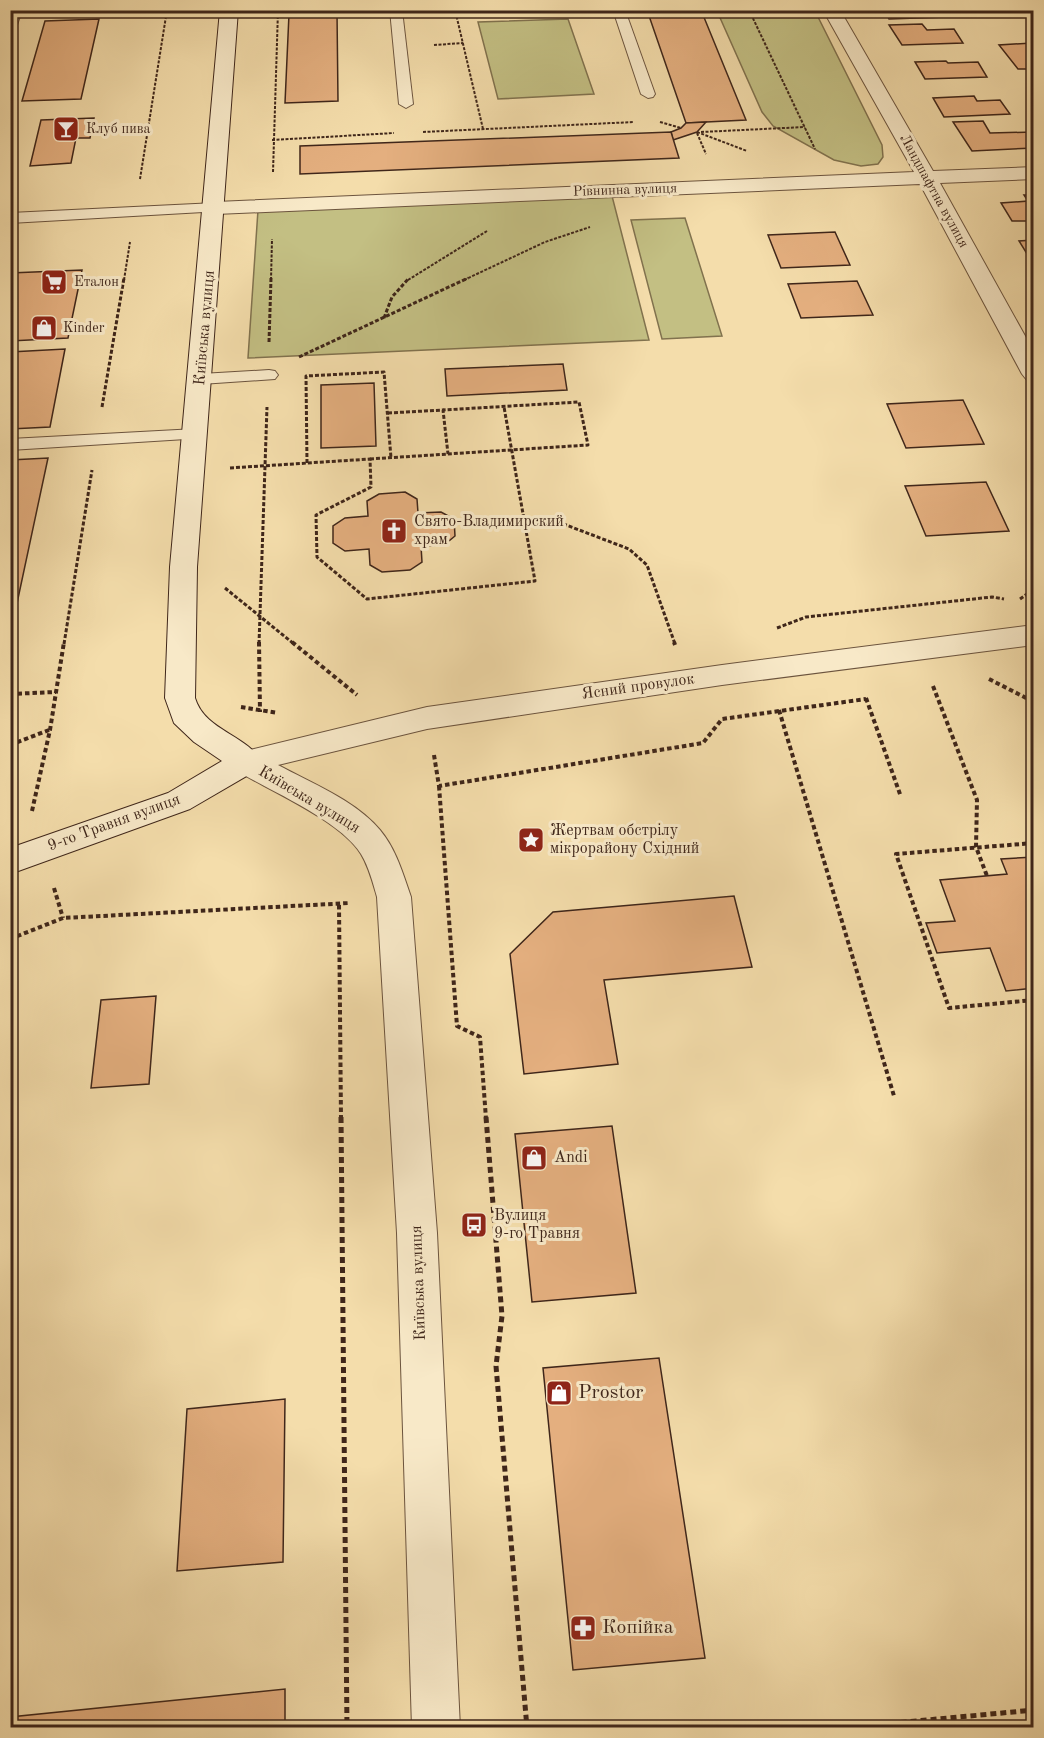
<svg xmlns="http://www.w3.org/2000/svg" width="1044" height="1738" font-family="'Old Standard TT',serif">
	<rect width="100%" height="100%" fill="#f4ddab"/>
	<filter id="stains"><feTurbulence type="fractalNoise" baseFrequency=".00333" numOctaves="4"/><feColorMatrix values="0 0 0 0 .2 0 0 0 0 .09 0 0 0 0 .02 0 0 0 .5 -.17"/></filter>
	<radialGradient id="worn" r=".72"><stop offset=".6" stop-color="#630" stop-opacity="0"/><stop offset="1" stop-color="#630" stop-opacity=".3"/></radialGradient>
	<g fill="#c3bf83" stroke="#81724e" stroke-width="1.5">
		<path d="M717,11H815L882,145L883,157L878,164L861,166L834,160L773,126L762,112Z"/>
		<path d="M568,19L594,94L498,99L478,22Z"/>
		<path d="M612,196L649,340L248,358L258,210Z"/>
		<path d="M685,218L722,336L662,339L631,220Z"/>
	</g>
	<g fill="#e4af7f" stroke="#3f261a" stroke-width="1.5">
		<path d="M289,10H337V12L289,14Z"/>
		<path d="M647,10H701L746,120L686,123Z"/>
		<path d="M884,10H940L945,17L889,19Z"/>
		<path d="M337,12L338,101L285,103L289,14Z"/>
		<path d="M99,19L81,99L22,101L45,21Z"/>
		<path d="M922,24L927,30L954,29L963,43L902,45L889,25Z"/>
		<path d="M1032,43L1034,69H1018L999,45Z"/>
		<path d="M946,61L948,63L978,62L987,77L925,79L915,62Z"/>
		<path d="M974,96L977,101L1000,100L1010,114L944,117L933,98Z"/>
		<path d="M94,118L90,138H76L71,163L30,166L41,120Z"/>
		<path d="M983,121L990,133L1034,132V148L972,151L953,122Z"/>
		<path d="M706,122L697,132L673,140L671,132L681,128L686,123Z"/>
		<path d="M671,132L679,158L300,174V146Z"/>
		<path d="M1024,195H1034V221H1012L1001,203L1028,201Z"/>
		<path d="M835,232L850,265L781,268L768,235Z"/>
		<path d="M1034,240V265L1019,241Z"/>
		<path d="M82,270L68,338L10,341V273Z"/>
		<path d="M857,281L873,315L801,318L788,284Z"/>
		<path d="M65,349L50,427L10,429V352Z"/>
		<path d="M563,364L567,390L447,396L445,369Z"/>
		<path d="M374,383L376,446L321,448V385Z"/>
		<path d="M963,400L984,444L906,448L887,404Z"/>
		<path d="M48,458L10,636V460Z"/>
		<path d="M986,482L1009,531L926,536L905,486Z"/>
		<path d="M405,492L417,499L418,513L441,512L454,519L455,536L444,545L421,546L422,562L410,570L382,572L370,565L369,549L345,551L333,543V526L345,518L368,516L367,501L379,494Z"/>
		<path d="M1034,857V988L1006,991L990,948L937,953L926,923L955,921L940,880L1007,874L1001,859Z"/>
		<path d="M734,896L752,967L604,980L618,1064L524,1074L510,954L553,912Z"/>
		<path d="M156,996L149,1084L91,1088L101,1000Z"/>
		<path d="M612,1126L636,1293L532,1302L515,1134Z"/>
		<path d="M659,1358L705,1658L573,1670L543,1368Z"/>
		<path d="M285,1399L283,1562L177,1571L187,1409Z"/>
		<path d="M285,1689V1728H10V1717Z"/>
	</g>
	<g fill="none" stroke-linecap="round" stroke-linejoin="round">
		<defs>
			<g id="lane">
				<path d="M10,10H22L16,28L10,32Z"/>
				<path d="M390,10H402L413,104L406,108L399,104Z"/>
				<path d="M613,10H625L655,94L653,97L648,98L641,94Z"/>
				<path d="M216,203L224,208L221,211L10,223V213Z"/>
				<path d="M269,370L275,371L278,375L275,379L201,384L192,379L201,374Z"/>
				<path d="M196,429L202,430L205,434L202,438L10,450V439Z"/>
			</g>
			<g id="street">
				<path d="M823,10H840L933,171L1034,167V179L940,183L1034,352V381L1026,379L1022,374L920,184L216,214L209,212L206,208L209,204L216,202L914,172Z"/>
				<path d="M1034,625V645L722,685L427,729L278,765C311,783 355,800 380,830C396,849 403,874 411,897L437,1233L460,1728H412L397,1233L377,897C373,883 369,867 361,854C341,821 269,790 235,770L230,762L235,754L246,751L427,707L722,665Z"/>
			</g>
			<path id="secondary" d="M220,10H238L197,567L195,698C205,731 246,734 262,762L257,770L190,809L10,874V848L168,793L222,761L194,742L174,723L165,698L170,567Z"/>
		</defs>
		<use href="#lane" stroke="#6c543e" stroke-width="2"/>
		<use href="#street" stroke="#6c543e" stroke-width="2"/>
		<use href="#secondary" stroke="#3f261a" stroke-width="2"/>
		<g stroke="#3f261a" stroke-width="2" stroke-dasharray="3 1.5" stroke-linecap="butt">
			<path d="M749,10L815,149"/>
			<path d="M434,45L463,43"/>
			<path d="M660,122L681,128"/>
			<path d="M483,129L456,14L530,10"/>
			<path d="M423,132L634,122"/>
			<path d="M697,132L747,151"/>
			<path d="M701,132L805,127"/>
			<path d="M697,133L706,154"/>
			<path d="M272,140L394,133"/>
			<path d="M273,172L278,10"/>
			<path d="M140,179L167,10"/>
			<path d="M124,280L130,242"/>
			<path d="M271,280L272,239"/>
			<path d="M408,280L487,231"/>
			<path d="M464,280L545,242L590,227"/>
		</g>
		<g stroke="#3f261a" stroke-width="3" stroke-dasharray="4 2" stroke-linecap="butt">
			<path d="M384,318L392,297L409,278"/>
			<path d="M269,342L271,278"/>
			<path d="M299,357L468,278"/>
			<path d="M102,407L124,278"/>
			<path d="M388,413L443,410L448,454"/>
			<path d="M370,459L588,445L579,402L443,410"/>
			<path d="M307,463L306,376L384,372L391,458"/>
			<path d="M230,468L370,459L371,487L316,515L317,557L367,599L535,581L504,407"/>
			<path d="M462,527L553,520L629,549L647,565L675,644"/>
			<path d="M225,588L294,644"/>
			<path d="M1020,599L1034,589"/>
			<path d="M777,628L806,617L992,597L1004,599"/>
			<path d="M64,644L92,470"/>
			<path d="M259,644L267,407"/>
		</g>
		<g stroke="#3f261a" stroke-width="4" stroke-dasharray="4.5 3" stroke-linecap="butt">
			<path d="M259,642L260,712"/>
			<path d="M292,642L357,695"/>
			<path d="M674,642L675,645"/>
			<path d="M989,679L1034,702"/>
			<path d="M933,686L977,800L976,847L987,876"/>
			<path d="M10,694L56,692"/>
			<path d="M866,698L901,797"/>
			<path d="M241,707L278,713"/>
			<path d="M779,710L894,1096"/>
			<path d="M10,745L49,730"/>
			<path d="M434,755L439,786L703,743L722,719L866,699"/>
			<path d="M439,786L457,1026L480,1037L486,1119"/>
			<path d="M32,811L50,730L64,642"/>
			<path d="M1034,843L896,854L949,1008L1034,1000"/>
			<path d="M54,888L63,918"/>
			<path d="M339,905L341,1119"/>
			<path d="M10,939L63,918L350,903"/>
		</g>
		<g stroke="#3f261a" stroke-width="5" stroke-dasharray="6 4" stroke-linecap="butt">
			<path d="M341,1117L347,1728"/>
			<path d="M486,1117L502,1316L496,1366L527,1728"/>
			<path d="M841,1728L1034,1710"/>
		</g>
		<use href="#lane" fill="#f8e9c8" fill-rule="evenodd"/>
		<use href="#street" fill="#f8e9c8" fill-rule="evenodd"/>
		<use href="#secondary" fill="#f8e9c8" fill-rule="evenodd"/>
	</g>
	<defs>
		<symbol id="bar-square" viewBox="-11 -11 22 22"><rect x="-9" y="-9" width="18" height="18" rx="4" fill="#8f2418" stroke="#f8e9c8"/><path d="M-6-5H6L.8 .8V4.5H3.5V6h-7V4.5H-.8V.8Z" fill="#fff"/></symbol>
		<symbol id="supermarket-square" viewBox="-11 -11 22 22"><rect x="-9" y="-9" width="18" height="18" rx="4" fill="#8f2418" stroke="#f8e9c8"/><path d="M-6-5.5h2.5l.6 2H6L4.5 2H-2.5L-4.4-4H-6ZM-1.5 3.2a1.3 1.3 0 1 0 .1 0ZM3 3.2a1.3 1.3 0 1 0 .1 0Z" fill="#fff"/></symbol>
		<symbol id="shop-square" viewBox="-11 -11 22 22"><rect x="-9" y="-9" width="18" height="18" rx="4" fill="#8f2418" stroke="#f8e9c8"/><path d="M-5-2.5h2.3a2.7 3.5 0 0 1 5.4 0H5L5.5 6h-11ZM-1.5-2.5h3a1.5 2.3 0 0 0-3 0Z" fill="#fff"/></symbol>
		<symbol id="church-square" viewBox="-11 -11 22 22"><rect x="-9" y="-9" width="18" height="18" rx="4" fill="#8f2418" stroke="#f8e9c8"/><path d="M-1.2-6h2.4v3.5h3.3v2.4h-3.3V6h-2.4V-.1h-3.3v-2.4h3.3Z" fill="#fff"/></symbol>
		<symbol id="sight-square" viewBox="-11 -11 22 22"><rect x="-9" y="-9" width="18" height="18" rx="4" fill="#8f2418" stroke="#f8e9c8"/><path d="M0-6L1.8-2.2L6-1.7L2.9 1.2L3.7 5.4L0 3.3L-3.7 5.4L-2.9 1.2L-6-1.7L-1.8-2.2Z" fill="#fff"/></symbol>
		<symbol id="bus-square" viewBox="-11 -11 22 22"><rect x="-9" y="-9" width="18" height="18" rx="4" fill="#8f2418" stroke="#f8e9c8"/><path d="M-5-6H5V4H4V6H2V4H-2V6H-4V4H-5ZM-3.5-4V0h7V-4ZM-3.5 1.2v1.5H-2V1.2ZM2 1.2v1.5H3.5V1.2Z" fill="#fff"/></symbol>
		<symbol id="pharmacy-square" viewBox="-11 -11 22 22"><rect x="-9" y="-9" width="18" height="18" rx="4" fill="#8f2418" stroke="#f8e9c8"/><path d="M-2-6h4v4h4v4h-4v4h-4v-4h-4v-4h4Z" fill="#fff"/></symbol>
	</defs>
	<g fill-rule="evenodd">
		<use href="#bar-square" x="51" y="114" width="30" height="30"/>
		<use href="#supermarket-square" x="39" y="267" width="30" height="30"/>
		<use href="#shop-square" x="29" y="313" width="30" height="30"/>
		<use href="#church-square" x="379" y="516" width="30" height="30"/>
		<use href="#sight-square" x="516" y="825" width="30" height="30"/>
		<use href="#shop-square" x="519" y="1143" width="30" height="30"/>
		<use href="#bus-square" x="459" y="1210" width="30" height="30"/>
		<use href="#shop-square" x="544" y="1378" width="30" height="30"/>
		<use href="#pharmacy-square" x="568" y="1613" width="30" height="30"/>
	</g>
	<g text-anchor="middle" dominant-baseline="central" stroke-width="6" stroke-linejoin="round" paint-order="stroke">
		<g font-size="14" fill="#3f261a" stroke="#f8e9c8" text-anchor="start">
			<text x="86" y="129">Клуб пива</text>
			<text x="74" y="282">Еталон</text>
			<text x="63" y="328">Kinder</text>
		</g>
		<g font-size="14" fill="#3f261a" stroke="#f8e9c8">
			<text transform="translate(625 190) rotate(-2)">Рівнинна вулиця</text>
			<text transform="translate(934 191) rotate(61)">Ландшафтна вулиця</text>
		</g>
		<g font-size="16" fill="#3f261a" stroke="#f8e9c8">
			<text transform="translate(205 328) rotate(-85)">Київська вулиця</text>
			<text transform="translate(638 687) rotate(-8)">Ясний провулок</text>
			<text transform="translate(309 800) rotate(31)">Київська вулиця</text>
			<text transform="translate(114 823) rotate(-20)">9-го Травня вулиця</text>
			<text transform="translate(419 1283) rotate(-92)">Київська вулиця</text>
		</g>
		<g font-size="16" fill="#3f261a" stroke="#f8e9c8" text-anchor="start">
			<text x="414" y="522">Свято-Владимирский<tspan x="414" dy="18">храм</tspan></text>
			<text x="550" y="831">Жертвам обстрілу<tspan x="550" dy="18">мікрорайону Східний</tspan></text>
			<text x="554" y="1158">Andi</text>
			<text x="494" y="1216">Вулиця<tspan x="494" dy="18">9-го Травня</tspan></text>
		</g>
		<g font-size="20" fill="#3f261a" stroke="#f8e9c8" text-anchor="start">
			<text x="578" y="1393">Prostor</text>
			<text x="602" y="1628">Копійка</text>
		</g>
	</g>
	<rect width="1044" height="1738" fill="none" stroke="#f4ddab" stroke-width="36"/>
	<rect x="12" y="12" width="1020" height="1714" fill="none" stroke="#3f261a" stroke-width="3"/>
	<rect x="18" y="18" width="1008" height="1702" fill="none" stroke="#3f261a" stroke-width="1.5"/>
	<rect width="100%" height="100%" filter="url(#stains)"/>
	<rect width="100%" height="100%" fill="url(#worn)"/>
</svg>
